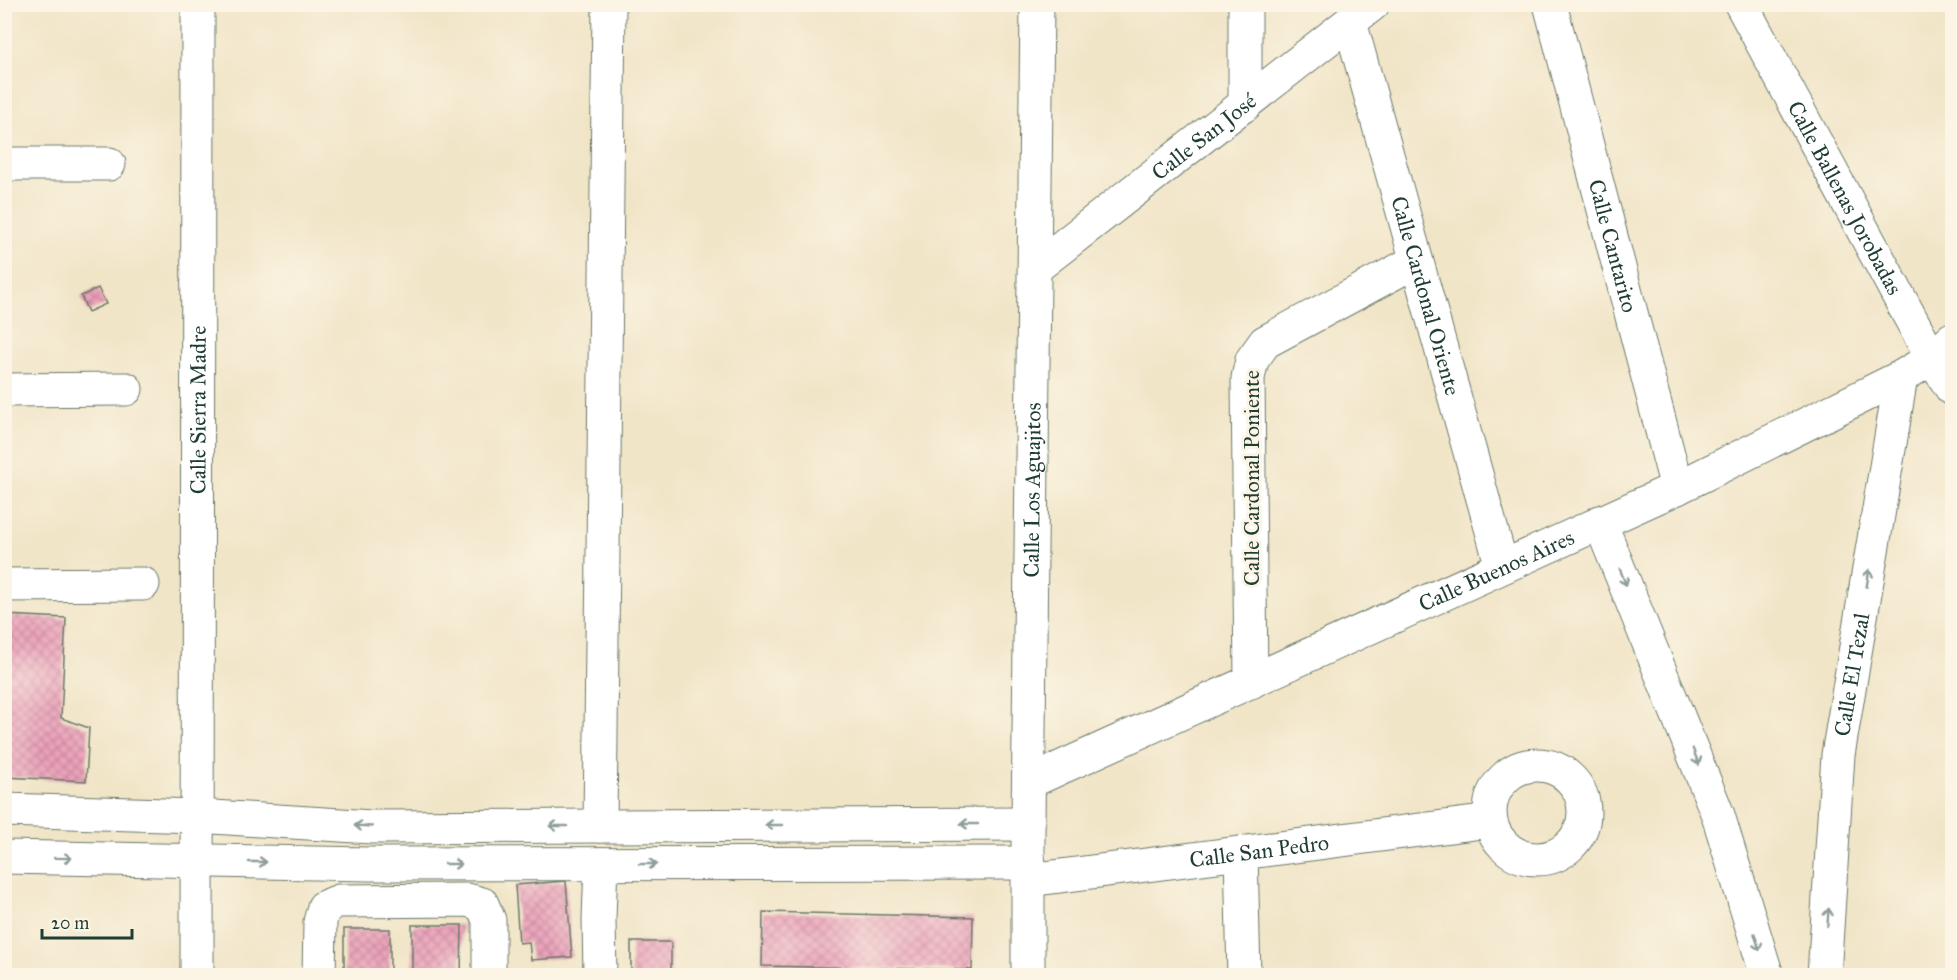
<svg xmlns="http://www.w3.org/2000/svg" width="1957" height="980" font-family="'IM FELL Great Primer',serif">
	<defs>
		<pattern id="building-cross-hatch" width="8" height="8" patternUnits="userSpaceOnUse" patternTransform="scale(1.5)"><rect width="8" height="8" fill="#eca0ba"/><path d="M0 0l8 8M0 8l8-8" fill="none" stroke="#bf8498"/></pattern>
	</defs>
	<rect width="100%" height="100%" fill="#fcf5e5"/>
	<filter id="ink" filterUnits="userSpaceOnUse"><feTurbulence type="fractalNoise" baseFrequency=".0167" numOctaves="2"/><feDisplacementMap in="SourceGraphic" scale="12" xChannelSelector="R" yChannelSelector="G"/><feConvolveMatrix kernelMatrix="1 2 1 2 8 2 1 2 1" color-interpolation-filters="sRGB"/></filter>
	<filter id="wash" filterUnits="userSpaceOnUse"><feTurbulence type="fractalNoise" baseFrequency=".008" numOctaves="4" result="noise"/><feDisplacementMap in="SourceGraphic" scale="24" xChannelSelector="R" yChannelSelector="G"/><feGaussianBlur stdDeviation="1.35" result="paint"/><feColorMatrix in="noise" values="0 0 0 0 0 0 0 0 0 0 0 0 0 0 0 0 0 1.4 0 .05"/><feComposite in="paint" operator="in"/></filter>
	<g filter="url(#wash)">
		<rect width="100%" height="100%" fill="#f1e5c8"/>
		<g id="blocks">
			<g fill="url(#building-cross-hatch)">
				<path d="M98,288L106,304L88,312L81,296Z"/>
				<path d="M4,615L66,618L61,718L89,728L86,781L4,777Z"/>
				<path d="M566,881L572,957L531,960L529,942L519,943L515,885Z"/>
				<path d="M763,912L973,917L972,970L762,966Z"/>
				<path d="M412,925H462L461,976H412Z"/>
				<rect x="344" y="929" width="46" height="47"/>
				<rect x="631" y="942" width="40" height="34"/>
			</g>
		</g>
	</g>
	<g filter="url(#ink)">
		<use href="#blocks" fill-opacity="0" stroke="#687868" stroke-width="1.5"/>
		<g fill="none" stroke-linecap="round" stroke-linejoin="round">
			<defs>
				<g id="minor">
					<path id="s1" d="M1550,4L1677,488"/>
					<path id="s2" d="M1741,4L1932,358L1952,389"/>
					<path id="s3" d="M1350,22L1502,567"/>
					<path d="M1245,105V4"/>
					<path d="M4,164H109"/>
					<path id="s4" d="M1035,268L1373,4"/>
					<path d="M4,390L126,389"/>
					<path d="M1600,522L1718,815L1767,976"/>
					<path d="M4,585L143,584"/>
					<path d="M1251,682L1248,378L1252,360L1265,342L1416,261"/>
					<circle cx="1537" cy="812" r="47"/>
					<path id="s5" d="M1029,782L1677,488L1901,377L1932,358L1952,339"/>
					<path d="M4,810L197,816L372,827L1028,824"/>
					<path d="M600,826L609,4"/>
					<path d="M1241,853L1244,976"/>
					<path d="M4,857L369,864L1029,863"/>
					<path id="s6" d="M1029,880L1490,821"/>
					<path id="s7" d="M197,976L198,4"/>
					<path d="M319,976L320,922L324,907L339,901L467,900L482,904L489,920V976"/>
					<path d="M600,976L599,919L601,864"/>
					<path id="s8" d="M1028,976V824L1037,4"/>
					<path id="s9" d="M1824,976L1838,755L1901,377"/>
				</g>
			</defs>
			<use href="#minor" stroke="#687868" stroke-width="35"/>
			<use href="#minor" stroke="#fff" stroke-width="33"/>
		</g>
		<defs><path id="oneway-shaft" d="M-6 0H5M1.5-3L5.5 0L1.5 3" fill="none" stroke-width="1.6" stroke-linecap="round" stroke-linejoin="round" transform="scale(1.5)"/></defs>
		<g stroke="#8f9e9a">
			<use href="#oneway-shaft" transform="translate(1623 577) rotate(68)"/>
			<use href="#oneway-shaft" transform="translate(1868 578) rotate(-81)"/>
			<use href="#oneway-shaft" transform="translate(1696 757) rotate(69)"/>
			<use href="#oneway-shaft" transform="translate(969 824) rotate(180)"/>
			<use href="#oneway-shaft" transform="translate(774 825) rotate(180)"/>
			<use href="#oneway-shaft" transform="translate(363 826) rotate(-177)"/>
			<use href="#oneway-shaft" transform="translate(558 826) rotate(180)"/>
			<use href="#oneway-shaft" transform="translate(63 858) rotate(1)"/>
			<use href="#oneway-shaft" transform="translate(258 862)"/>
			<use href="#oneway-shaft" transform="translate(453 864)"/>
			<use href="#oneway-shaft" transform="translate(648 864)"/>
			<use href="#oneway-shaft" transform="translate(1828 917) rotate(-86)"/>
			<use href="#oneway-shaft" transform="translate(1757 942) rotate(73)"/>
		</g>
	</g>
	<g text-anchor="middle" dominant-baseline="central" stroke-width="6" stroke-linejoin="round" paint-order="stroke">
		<g font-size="22" fill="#1f3d34" stroke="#fcf5e5">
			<text stroke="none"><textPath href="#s4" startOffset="214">Calle San José</textPath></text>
			<text stroke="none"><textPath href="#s2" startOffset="220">Calle Ballenas Jorobadas</textPath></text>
			<text stroke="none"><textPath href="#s1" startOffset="250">Calle Cantarito</textPath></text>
			<text stroke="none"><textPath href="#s3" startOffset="284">Calle Cardonal Oriente</textPath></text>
			<text stroke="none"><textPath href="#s7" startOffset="566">Calle Sierra Madre</textPath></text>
			<text transform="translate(1251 478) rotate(-90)">Calle Cardonal Poniente</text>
			<text stroke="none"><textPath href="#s8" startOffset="486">Calle Los Aguajitos</textPath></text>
			<text stroke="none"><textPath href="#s5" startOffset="513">Calle Buenos Aires</textPath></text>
			<text stroke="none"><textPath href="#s9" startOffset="303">Calle El Tezal</textPath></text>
			<text stroke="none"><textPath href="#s6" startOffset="232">Calle San Pedro</textPath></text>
		</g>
	</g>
	<rect width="1957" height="980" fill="none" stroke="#fcf5e5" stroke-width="24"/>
	<path d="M42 929v9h90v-9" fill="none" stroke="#1f3d34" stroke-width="3"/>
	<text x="51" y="929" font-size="18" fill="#1f3d34" stroke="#fcf5e5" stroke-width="4.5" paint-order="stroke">20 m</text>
</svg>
